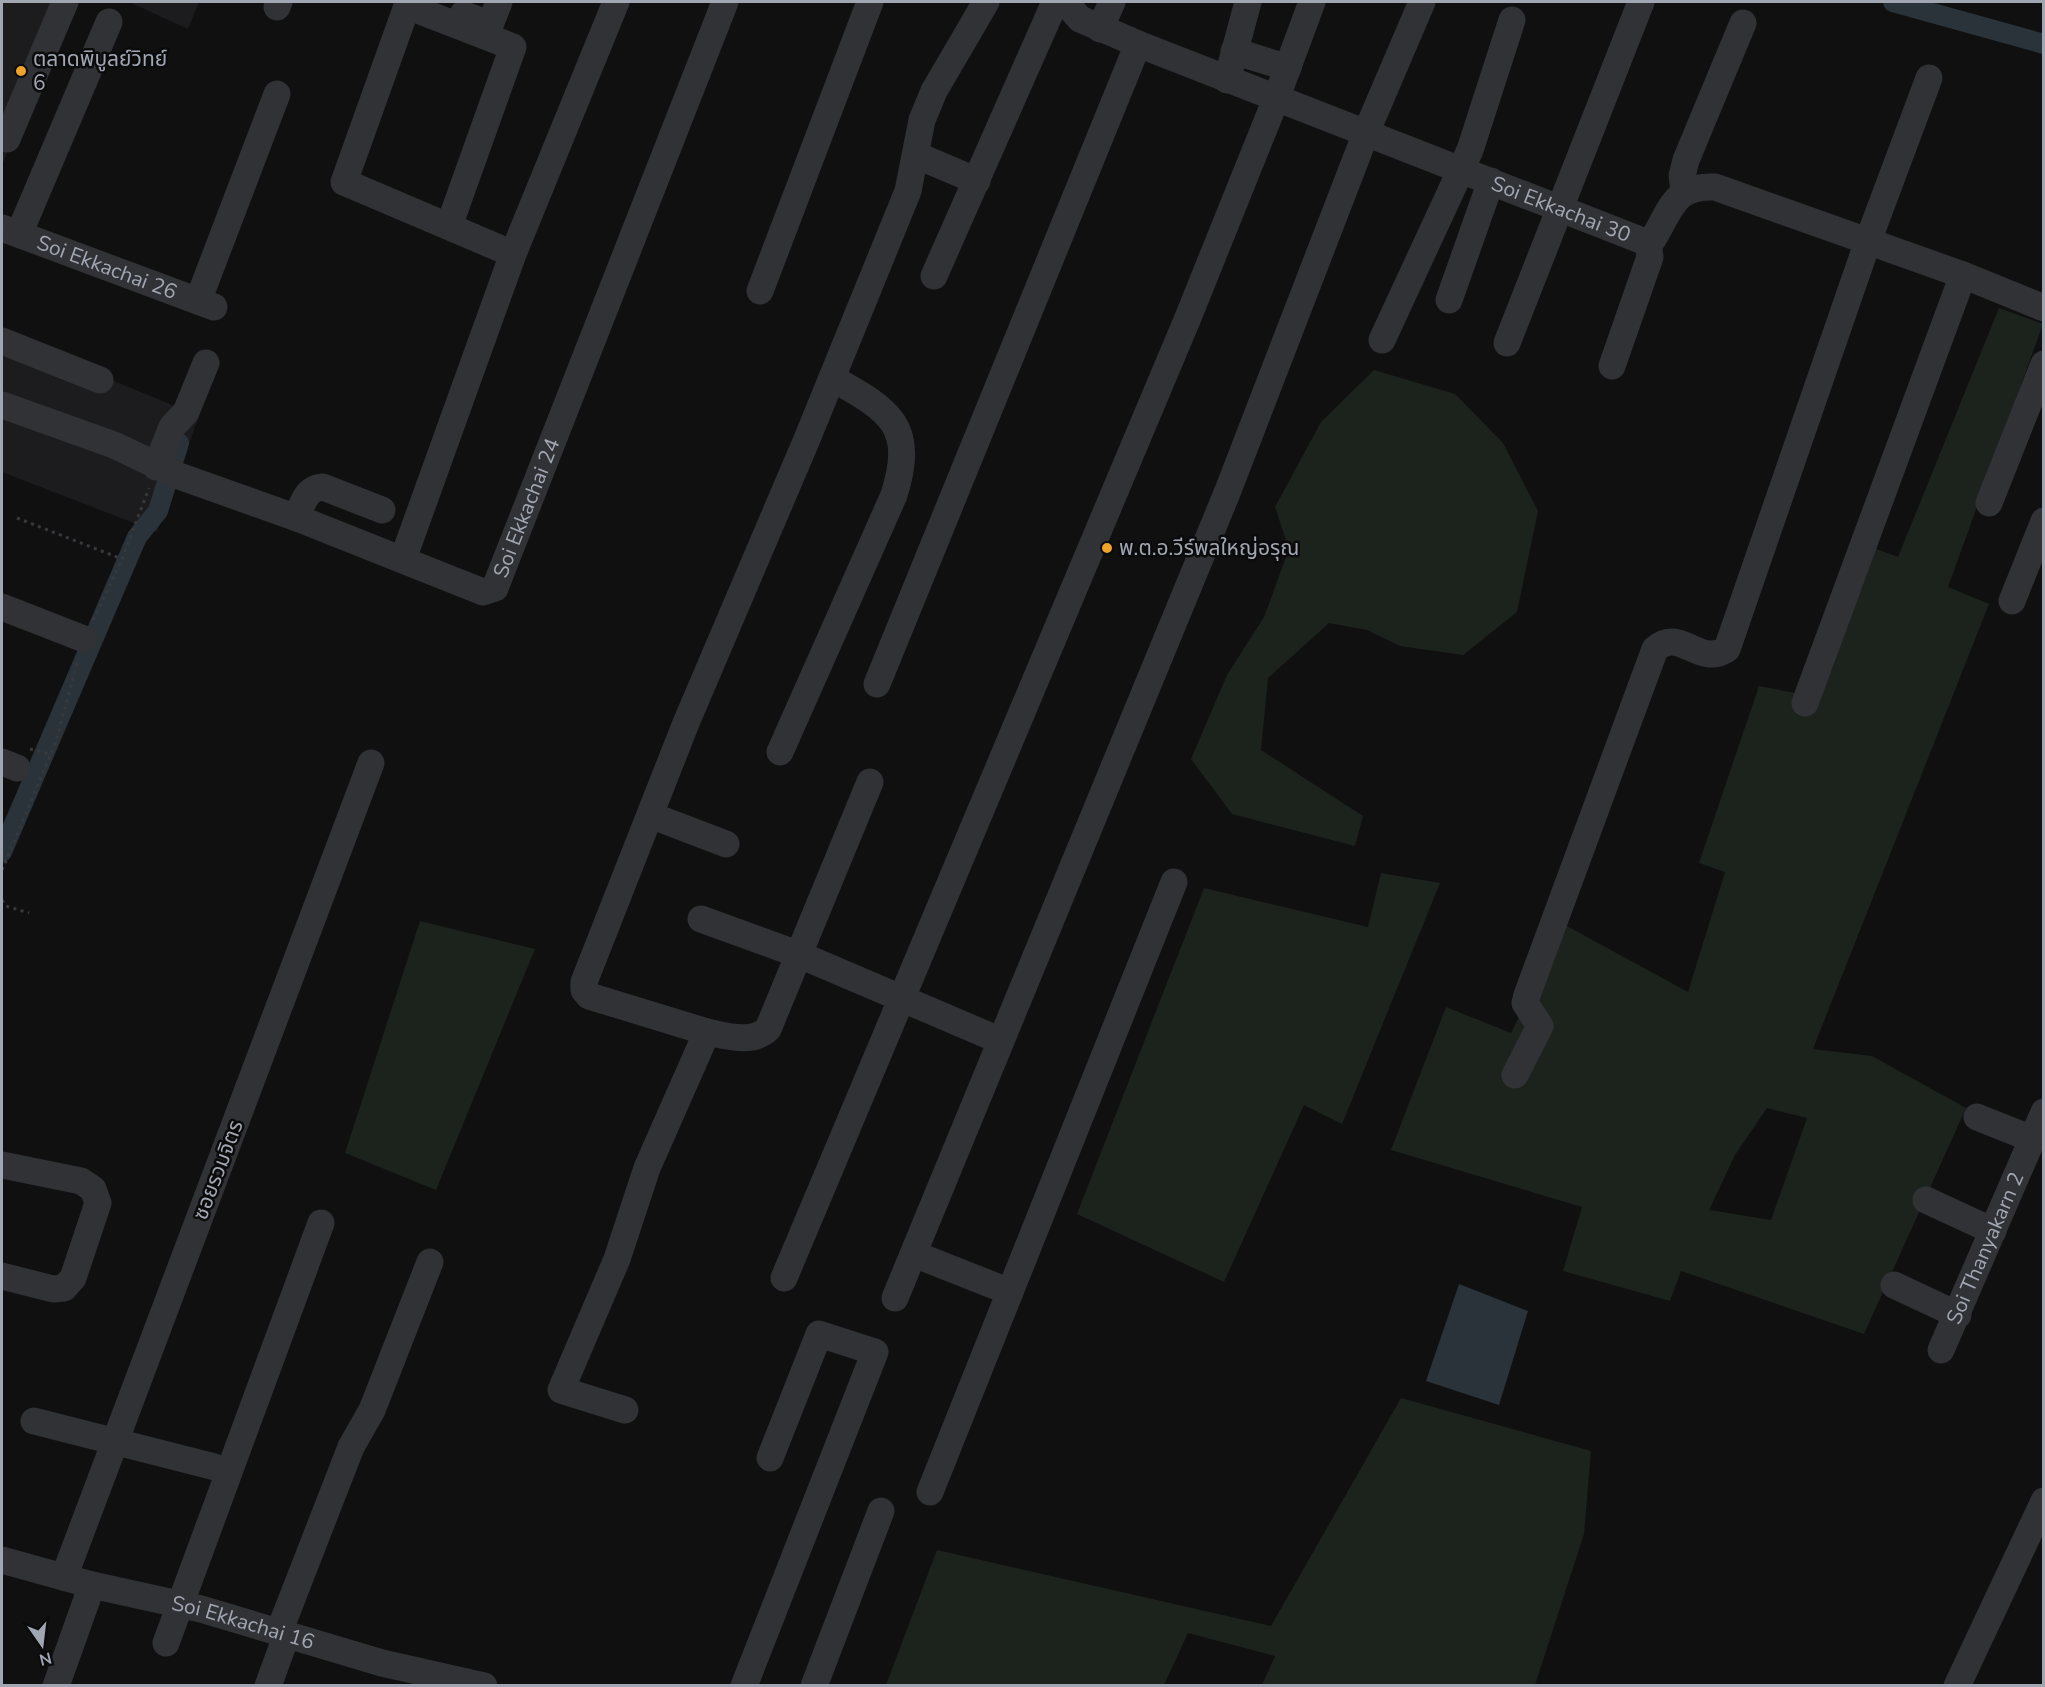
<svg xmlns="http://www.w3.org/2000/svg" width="2045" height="1687" font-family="'Nunito Sans','Noto Sans Thai',sans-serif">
	<rect width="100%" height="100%" fill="#101011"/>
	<g fill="#1c1c1e">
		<path d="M2,2H71L2,165Z"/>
		<path d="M129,2H199L188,29Z"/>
		<path d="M2,335L199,416L157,532L2,472Z"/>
	</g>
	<g fill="#1c231d" fill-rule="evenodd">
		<path d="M1999,308L2043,324L1948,587L1989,604L1813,1049L1872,1056L1966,1108L1864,1334L1681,1271L1670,1301L1563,1271L1582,1207L1391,1150L1446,1007L1511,1033L1565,925L1688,992L1725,872L1699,863L1759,686L1821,698L1874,548L1898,557ZM1767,1108L1807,1118L1771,1220L1709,1210L1735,1155Z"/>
		<path d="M1374,370L1455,394L1503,443L1538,511L1517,612L1463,655L1400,646L1367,630L1329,623L1268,678L1261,750L1363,816L1355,846L1232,814L1191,759L1227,675L1264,617L1289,549L1275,507L1321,422Z"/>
		<path d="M1381,873L1440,883L1342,1124L1304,1105L1224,1282L1077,1214L1204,888L1368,927Z"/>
		<path d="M420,921L535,949L436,1190L345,1153Z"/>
		<path d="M1401,1398L1591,1451L1584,1534L1535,1685H1262L1275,1656L1188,1633L1164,1685H886L937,1550L1271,1626Z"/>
	</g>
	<path fill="#293339" d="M1459,1284L1528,1311L1499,1405L1426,1381Z"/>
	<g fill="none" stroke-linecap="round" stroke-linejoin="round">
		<g stroke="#293339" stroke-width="20">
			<path d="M1893,2L2044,44"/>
			<path d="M2,852L137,537L158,511L179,443"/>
		</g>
		<g stroke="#37393d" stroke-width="3" stroke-dasharray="3 4.5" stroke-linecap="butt">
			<path d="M17,518L122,559"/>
			<path d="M93,620L122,559L149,488"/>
			<path d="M30,749L51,754"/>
			<path d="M2,870L55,744L78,660"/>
			<path d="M2,900L6,906L29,913"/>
		</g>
		<g stroke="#313236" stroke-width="27">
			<path id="s1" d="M1065,2L1080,19L1138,44L1648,243L1653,239C1672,208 1674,185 1715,187L1963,275L2044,308"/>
			<path d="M277,7L279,2"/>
			<path d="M463,14L490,25L499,2"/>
			<path d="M1100,29L1112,2"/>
			<path d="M1234,51L1288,68"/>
			<path d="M1227,80L1248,2"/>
			<path d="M2,137L7,139L65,2"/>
			<path d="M916,155L977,181"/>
			<path d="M1684,190L1682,176L1686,160L1743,23"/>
			<path d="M449,226L513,47L407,6L344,182L513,254"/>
			<path id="s2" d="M2,228L214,307"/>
			<path d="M19,234L109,22"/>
			<path d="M934,276L1055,2"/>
			<path d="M760,291L870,2"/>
			<path d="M1449,300L1491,181"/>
			<path d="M198,301L277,94"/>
			<path d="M1382,340L1470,150L1512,20"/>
			<path d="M2,341L100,380"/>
			<path d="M1507,343L1641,2"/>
			<path d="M1612,366L1650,257L1648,243"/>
			<path id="s3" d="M2,405L114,445L179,476L297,518L483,592L495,588L725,2"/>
			<path d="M156,467L172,427L186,412L206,363"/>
			<path d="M1989,503L2044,364"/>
			<path d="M297,518C302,504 306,488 323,487L382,510"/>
			<path d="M403,559L513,254L616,2"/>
			<path d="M2012,601L2044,521"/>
			<path d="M2,607L84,639"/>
			<path d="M877,684L1138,44"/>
			<path d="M1805,703L1963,275"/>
			<path d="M780,752L894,495C916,425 889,410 832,378"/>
			<path d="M2,762L17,768"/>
			<path d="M650,815L726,844"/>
			<path d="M701,919L800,955L999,1040"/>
			<path d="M707,1032L589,996L584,990V982L686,723L807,439L908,191L922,120L934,91L986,2"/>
			<path d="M1515,1075L1540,1026L1525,1003L1527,995L1655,649C1680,626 1699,668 1727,649L1868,241L1929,78"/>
			<path d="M1977,1117L2032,1139"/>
			<path d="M2,1165L81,1181L93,1189L98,1203L73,1278L64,1288L53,1289L2,1276"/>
			<path d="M1926,1200L1993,1231"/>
			<path d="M914,1254L1010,1292"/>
			<path d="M784,1278L1187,320L1276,99L1312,2"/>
			<path d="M1894,1285L1958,1315"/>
			<path d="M895,1298L1227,493L1366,133L1422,2"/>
			<path id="s4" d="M1941,1350L2044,1112"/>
			<path d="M625,1410L561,1390L617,1259L647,1168L707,1032C727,1036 752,1044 768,1029L870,782"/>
			<path d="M34,1421L215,1467"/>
			<path d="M930,1492L1174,882"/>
			<path id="s5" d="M2,1560L92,1585L201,1609L382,1663L484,1686"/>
			<path d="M64,1577L371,763"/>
			<path d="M279,1632L351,1447L372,1410L430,1262"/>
			<path d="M166,1643L321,1223"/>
			<path d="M56,1686L92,1585"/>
			<path d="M268,1686L287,1634"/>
			<path d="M744,1686L875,1352L819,1334L770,1458"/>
			<path d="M814,1686L881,1511"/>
			<path d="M1957,1686L2044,1501"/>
		</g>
	</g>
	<g fill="#eea42a" stroke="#0b0b0c" stroke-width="2">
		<circle cx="21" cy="71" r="6"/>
		<circle cx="1107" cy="548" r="6"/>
	</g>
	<g text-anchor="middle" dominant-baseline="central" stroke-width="5" stroke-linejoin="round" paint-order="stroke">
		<g font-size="21" fill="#a1a7b2" stroke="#0b0b0c" text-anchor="start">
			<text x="33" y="59">ตลาดพิบูลย์วิทย์<tspan x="33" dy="24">6</tspan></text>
			<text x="1119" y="548">พ.ต.อ.วีร์พลใหญ่อรุณ</text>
		</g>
		<g font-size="21" fill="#a1a7b2" stroke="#0b0b0c">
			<text stroke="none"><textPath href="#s1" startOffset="540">Soi Ekkachai 30</textPath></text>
			<text stroke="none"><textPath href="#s2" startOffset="112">Soi Ekkachai 26</textPath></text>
			<text stroke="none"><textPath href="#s3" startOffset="615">Soi Ekkachai 24</textPath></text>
			<text transform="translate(218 1170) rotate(-69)">ซอยรวมจิตร</text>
			<text stroke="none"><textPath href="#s4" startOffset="111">Soi Thanyakarn 2</textPath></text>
			<text stroke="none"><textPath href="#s5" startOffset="249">Soi Ekkachai 16</textPath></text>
		</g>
	</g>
	<rect width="2045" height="1687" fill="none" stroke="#a1a7b2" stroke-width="6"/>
	<g transform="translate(42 1645) rotate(166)" stroke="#0b0b0c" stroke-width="4.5" paint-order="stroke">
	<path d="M0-4.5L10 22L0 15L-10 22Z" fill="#a1a7b2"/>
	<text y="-9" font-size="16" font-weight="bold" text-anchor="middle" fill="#a1a7b2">N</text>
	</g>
</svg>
